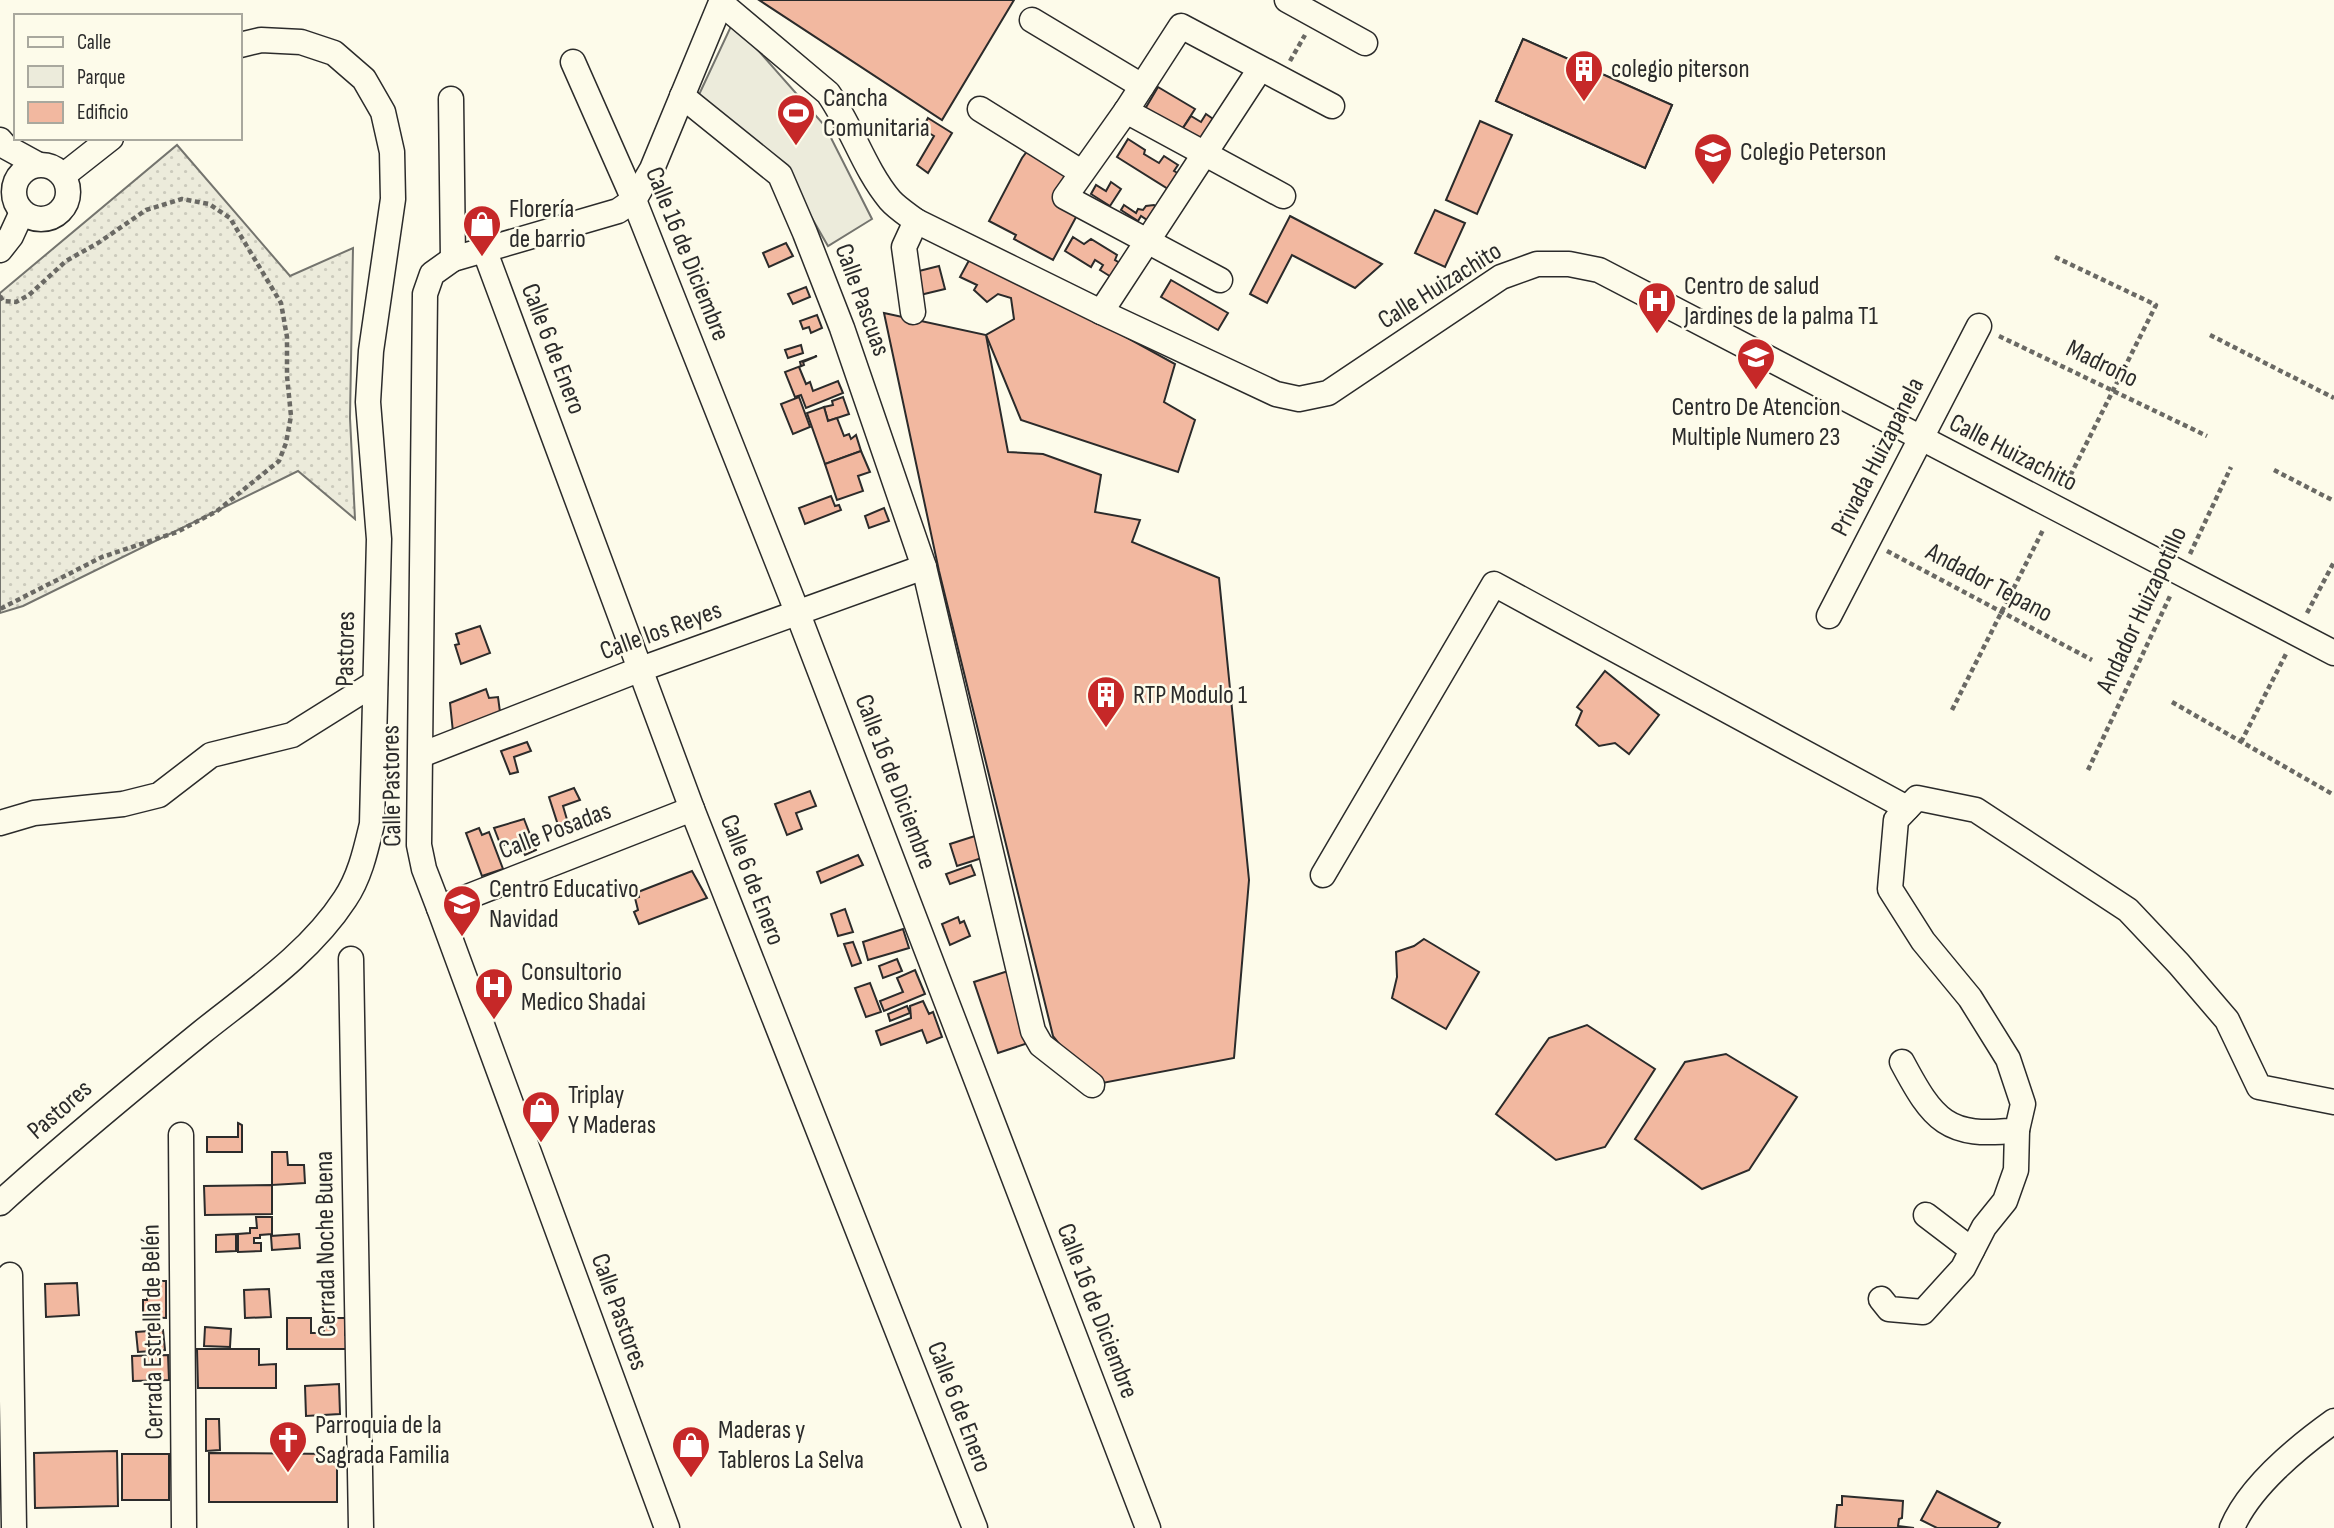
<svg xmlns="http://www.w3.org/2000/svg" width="2334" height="1528" font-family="'Sofia Sans Condensed',sans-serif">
	<defs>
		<pattern id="grass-dots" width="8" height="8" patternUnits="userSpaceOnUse" patternTransform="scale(1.75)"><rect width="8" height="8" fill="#ecebdb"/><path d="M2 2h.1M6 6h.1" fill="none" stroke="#cbcabc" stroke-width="1.8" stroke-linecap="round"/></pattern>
	</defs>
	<rect width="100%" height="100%" fill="#fdfbea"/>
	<path fill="url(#grass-dots)" stroke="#74746e" stroke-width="2" d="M177,145L290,276L353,248L350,418L355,519L298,471L23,606L0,613V293Z"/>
	<path fill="#ecebdb" stroke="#74746e" stroke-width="2" d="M733,22L825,126L872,219L828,246L783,168L696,101Z"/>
	<g fill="#f2b8a0" stroke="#2b2b2b" stroke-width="2">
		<path d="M759,0H1014L942,120Z"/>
		<path d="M1523,39L1672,105L1645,168L1496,101Z"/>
		<path d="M1523,39L1672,105L1645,168L1496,101Z"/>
		<path d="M1158,87L1195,109L1181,131L1145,109Z"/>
		<path d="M1206,114L1216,121L1204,141L1183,128L1191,116L1201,122Z"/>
		<path d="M928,118L952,133L928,173L917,165L934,136L922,129Z"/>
		<path d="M1480,121L1512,135L1477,214L1446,200Z"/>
		<path d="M1128,139L1145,150L1144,154L1159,163L1164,156L1178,165L1174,171L1183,176L1173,192L1117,157Z"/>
		<path d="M1031,146L1065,175L1082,206L1053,260L1014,239L1016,235L989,221L1022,158Z"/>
		<path d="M1111,182L1121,189L1110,206L1091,194L1096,185L1106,191Z"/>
		<path d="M1124,205L1136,213L1138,209L1143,210L1146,206L1154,205L1162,211L1153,224L1141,216L1138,221L1121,210Z"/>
		<path d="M1435,210L1465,223L1445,267L1415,253Z"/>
		<path d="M1290,216L1382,264L1355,288L1292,255L1267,303L1250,294Z"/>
		<path d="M1073,237L1084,244L1091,239L1117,255L1115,260L1125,266L1116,280L1100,270L1103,265L1095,260L1091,267L1065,251Z"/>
		<path d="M786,243L793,256L769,267L763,253Z"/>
		<path d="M973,253L1175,364L1164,402L1195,420L1178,472L1021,420L986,335L1014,319L1011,298L998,294L987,302L974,290L977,285L960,277Z"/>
		<path d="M939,266L945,289L920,295L915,272Z"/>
		<path d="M1171,280L1228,313L1218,330L1161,297Z"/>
		<path d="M806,287L810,297L793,304L788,294Z"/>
		<path d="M884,313L986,335L1008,452L1043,454L1101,475L1095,512L1140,520L1132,542L1219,578L1249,880L1234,1058L1092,1085L1053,1036L939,571Z"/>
		<path d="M817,315L822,328L811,333L809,327L803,329L800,321Z"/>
		<path d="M801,345L803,353L788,358L785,350Z"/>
		<path d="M817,356L803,362L804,365L799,367L806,384L810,382L813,391L838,381L843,393L806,408L801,395L795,397L785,372L801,366L800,362Z"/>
		<path d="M799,397L810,427L793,434L781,404Z"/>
		<path d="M843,397L849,414L828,421L824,407L833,405L832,401Z"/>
		<path d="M824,407L828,421L837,418L844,436L849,434L851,439L856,435L861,451L825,464L807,413Z"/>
		<path d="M861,451L870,472L858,476L863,491L837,500L825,464Z"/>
		<path d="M831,496L835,506L839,505L841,510L805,524L799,508Z"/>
		<path d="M884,508L889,521L869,528L865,516Z"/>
		<path d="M480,626L490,653L461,664L455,645L459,644L456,634Z"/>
		<path d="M1605,671L1659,715L1629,754L1615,743L1599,746L1576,725L1582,711L1577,707Z"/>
		<path d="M486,689L489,698L498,697L500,712L453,732L450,703Z"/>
		<path d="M527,742L531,751L514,757L518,772L510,774L501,751Z"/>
		<path d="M574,788L580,800L563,806L568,823L558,825L549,797Z"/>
		<path d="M810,791L816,806L796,813L802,829L787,835L775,804Z"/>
		<path d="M524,819L536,850L525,855L518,840L501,846L494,828Z"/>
		<path d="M479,828L482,835L489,832L503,869L482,876L466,833Z"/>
		<path d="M978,835L985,857L957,866L950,844Z"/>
		<path d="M858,855L863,865L821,883L817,872Z"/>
		<path d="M971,865L975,875L950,884L946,874Z"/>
		<path d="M692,871L707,898L639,924L634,912L638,910L635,898L639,897L638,892Z"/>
		<path d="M845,909L853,932L838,936L831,914Z"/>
		<path d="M958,917L960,923L964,921L970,936L950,945L942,924Z"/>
		<path d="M903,929L909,948L868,960L863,942Z"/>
		<path d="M1424,939L1479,972L1446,1029L1392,998L1397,977L1396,952L1414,946Z"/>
		<path d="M853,942L861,963L852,966L844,944Z"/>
		<path d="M897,959L902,971L883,978L879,966Z"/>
		<path d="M915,970L925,994L884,1011L880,1001L903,992L897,978Z"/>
		<path d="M1008,971L1031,1042L998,1053L974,982Z"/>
		<path d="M870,983L881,1012L866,1017L855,988Z"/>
		<path d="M923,1001L929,1014L933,1012L942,1037L927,1043L922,1030L881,1045L876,1031L911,1018L910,1006Z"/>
		<path d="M907,1006L910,1013L890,1021L888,1014Z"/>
		<path d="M1587,1025L1655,1069L1605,1147L1556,1160L1496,1114L1549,1038Z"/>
		<path d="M1726,1054L1797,1097L1749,1170L1702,1189L1635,1139L1685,1062Z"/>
		<path d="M238,1123L242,1125V1152H207V1137H238Z"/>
		<path d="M272,1152H287L288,1165H304L305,1183L272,1185Z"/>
		<path d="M272,1185V1214L205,1215L204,1186Z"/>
		<path d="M256,1217H272V1234L260,1235V1238H254V1243H261V1251L238,1252V1234L250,1233V1228H257Z"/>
		<path d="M236,1234V1251L216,1252V1235Z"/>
		<path d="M299,1234L300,1248L272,1250L271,1236Z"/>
		<path d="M157,1281H166V1318L147,1317V1313H143V1300H147V1290L155,1287Z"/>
		<path d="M77,1283L79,1315L46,1317L45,1284Z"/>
		<path d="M269,1289L271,1317L245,1318L244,1290Z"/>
		<path d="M287,1318H311V1333H324V1318H345V1335H350V1349H287Z"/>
		<path d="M205,1327L231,1329L230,1347L204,1346Z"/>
		<path d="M163,1330L165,1350L138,1352L136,1332Z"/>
		<path d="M197,1349H259V1365L276,1364V1388H198Z"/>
		<path d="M168,1355L169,1380L133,1381L132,1356Z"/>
		<path d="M339,1384L340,1414L306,1416L305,1386Z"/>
		<path d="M206,1419H219L220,1450L206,1451Z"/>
		<path d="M117,1451L118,1506L35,1508L34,1453Z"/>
		<path d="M209,1453L337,1454V1502H209Z"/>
		<rect x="122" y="1454" width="47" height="46"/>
		<path d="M1937,1491L2000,1523L1997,1528H1937L1921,1520Z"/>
		<path d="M1842,1496L1903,1501L1902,1518L1899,1519L1898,1526L1914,1528H1838L1835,1527L1837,1505H1842Z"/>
	</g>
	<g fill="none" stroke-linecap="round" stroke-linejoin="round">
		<defs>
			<g id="minor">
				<path d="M1287,0L1365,43"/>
				<path d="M721,3L828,93C852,127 864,169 890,200C897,208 908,215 916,221L1101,312L1276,394L1299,399L1328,393L1501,277L1537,264H1569L1599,270L2334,653"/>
				<path d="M1032,20L1142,86"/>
				<path d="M573,62L634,200L798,614L1148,1528"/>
				<path d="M682,96L780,175L805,233L842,328L924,567L1033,1031L1041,1045L1092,1085"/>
				<path d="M451,99L453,259"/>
				<path d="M980,109L1081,172"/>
				<path d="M1126,111L1283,196"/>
				<path d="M0,140L6,147L37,164"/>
				<circle cx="41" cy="192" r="27"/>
				<path d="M64,175L111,138"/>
				<path d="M484,249L692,809L975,1528"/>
				<path d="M0,250L11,236L22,212"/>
				<path d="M1220,280L1065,197L1126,111L1181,26L1332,106"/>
				<path d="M913,312L904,247L916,221"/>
				<path d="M1101,312L1260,69"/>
				<path d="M1829,616L1979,326"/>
				<path d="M421,755L641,669L924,567"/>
				<path d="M0,823L34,813L123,804L159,795L211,755L292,735L375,683"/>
				<path d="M1323,875L1494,584L1907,808"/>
				<path d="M439,908L692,809"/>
				<path d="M351,959L361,1528"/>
				<path d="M1902,1062C1933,1120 1947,1139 2017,1130L2023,1104L2008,1059L1970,998L1923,941L1890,889L1896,820L1917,798L1976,810L2128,910L2179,964L2227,1020L2259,1087L2334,1102"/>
				<path d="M181,1135L184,1528"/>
				<path d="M0,1203C66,1143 133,1088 202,1032C252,992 310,953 345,899C360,877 366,849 372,824L379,539L368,402L371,351L393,199L392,152L383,112L364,79L334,53L301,42L261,40L240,45"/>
				<path d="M1926,1215L1972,1250"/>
				<path d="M10,1275L14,1528"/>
				<path d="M1881,1299L1889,1309L1923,1312L1963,1268L1984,1227L2005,1201L2016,1170L2017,1130"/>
				<path d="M667,1528L439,908L424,869L419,845L425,294L432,274L453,259L618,211L634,200L652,169L722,0"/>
				<path d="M2232,1528C2249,1487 2299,1446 2334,1421"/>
			</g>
		</defs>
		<use href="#minor" stroke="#2b2b2b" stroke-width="27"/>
		<g stroke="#6a6964" stroke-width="4.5" stroke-dasharray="5 3.5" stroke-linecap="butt">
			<path d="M1290,61L1305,35"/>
			<path d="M2055,257L2156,305L2064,488"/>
			<path d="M0,296L3,301L16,302L29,295L66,261L98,243L146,210L182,199L209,204L230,218L281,303L287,337V376L291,416L286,443L279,461L217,511L177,532L102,557L0,609"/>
			<path d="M2210,335L2334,398"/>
			<path d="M1999,336L2207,436"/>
			<path d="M2274,470L2334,501"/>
			<path d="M1887,551L2092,660"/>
			<path d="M2190,554L2231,467"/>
			<path d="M2307,613L2334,562"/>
			<path d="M2172,702L2334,795"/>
			<path d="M1952,710L2044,528"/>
			<path d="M2241,742L2287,652"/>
			<path d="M2088,770L2171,594"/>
		</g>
		<use href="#minor" stroke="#fdfbea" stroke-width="24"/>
	</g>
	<defs>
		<symbol id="building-pin" viewBox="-11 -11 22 30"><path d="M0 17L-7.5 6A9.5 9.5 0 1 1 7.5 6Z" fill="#c62828" stroke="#fdfbea"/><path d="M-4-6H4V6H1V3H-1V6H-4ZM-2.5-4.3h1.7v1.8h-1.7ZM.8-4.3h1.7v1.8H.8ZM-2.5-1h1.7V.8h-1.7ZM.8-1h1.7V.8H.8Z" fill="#fff"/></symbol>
		<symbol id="stadium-pin" viewBox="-11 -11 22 30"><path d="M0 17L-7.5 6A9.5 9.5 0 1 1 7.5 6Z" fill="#c62828" stroke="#fdfbea"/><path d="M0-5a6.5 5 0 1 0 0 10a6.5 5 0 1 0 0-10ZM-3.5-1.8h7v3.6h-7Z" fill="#fff"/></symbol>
		<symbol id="school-pin" viewBox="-11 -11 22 30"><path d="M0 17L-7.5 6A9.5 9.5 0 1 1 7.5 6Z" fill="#c62828" stroke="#fdfbea"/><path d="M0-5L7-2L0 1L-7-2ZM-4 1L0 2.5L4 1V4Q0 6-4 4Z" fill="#fff"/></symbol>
		<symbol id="shop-pin" viewBox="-11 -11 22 30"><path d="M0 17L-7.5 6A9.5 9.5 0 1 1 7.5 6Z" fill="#c62828" stroke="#fdfbea"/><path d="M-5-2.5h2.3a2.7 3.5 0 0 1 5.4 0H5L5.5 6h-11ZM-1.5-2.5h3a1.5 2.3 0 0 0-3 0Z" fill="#fff"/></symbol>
		<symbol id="hospital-pin" viewBox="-11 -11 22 30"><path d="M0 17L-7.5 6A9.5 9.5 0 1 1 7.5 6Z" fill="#c62828" stroke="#fdfbea"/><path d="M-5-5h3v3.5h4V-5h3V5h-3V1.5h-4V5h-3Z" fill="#fff"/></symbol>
		<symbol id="church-pin" viewBox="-11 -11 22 30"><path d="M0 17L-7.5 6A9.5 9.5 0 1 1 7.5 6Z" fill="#c62828" stroke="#fdfbea"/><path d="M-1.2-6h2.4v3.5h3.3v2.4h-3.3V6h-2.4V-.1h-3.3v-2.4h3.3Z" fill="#fff"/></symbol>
	</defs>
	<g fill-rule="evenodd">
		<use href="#building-pin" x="1562" y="47" width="44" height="60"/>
		<use href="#stadium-pin" x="774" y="91" width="44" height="60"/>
		<use href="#school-pin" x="1691" y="130" width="44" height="60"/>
		<use href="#shop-pin" x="460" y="202" width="44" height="60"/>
		<use href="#hospital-pin" x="1635" y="279" width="44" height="60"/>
		<use href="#school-pin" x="1734" y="335" width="44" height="60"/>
		<use href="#building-pin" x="1084" y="673" width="44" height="60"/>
		<use href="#school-pin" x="440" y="882" width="44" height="60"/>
		<use href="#hospital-pin" x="472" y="965" width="44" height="60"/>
		<use href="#shop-pin" x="519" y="1088" width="44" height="60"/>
		<use href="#church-pin" x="266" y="1418" width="44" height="60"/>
		<use href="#shop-pin" x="669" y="1423" width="44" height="60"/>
	</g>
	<g text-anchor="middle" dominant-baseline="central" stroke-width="5" stroke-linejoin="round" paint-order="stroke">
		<g font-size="26" fill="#2b2b2b" stroke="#fdfbea" text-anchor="start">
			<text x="1611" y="69">colegio piterson</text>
			<text x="823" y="98">Cancha<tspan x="823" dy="30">Comunitaria</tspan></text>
			<text x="1740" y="152">Colegio Peterson</text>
			<text x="509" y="209">Florería<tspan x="509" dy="30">de barrio</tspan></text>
			<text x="1684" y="286">Centro de salud<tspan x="1684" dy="30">Jardines de la palma T1</tspan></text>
			<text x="1756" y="407" text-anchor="middle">Centro De Atencion<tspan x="1756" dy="30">Multiple Numero 23</tspan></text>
			<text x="1133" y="695">RTP Modulo 1</text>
			<text x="489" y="889">Centro Educativo<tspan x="489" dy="30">Navidad</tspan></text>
			<text x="521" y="972">Consultorio<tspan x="521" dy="30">Medico Shadai</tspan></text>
			<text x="568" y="1095">Triplay<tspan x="568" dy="30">Y Maderas</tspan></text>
			<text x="315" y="1425">Parroquia de la<tspan x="315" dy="30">Sagrada Familia</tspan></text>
			<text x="718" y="1430">Maderas y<tspan x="718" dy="30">Tableros La Selva</tspan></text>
		</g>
		<g font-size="26" fill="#2b2b2b" stroke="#fdfbea">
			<text transform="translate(687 254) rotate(68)">Calle 16 de Diciembre</text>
			<text transform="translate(1440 286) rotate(-32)">Calle Huizachito</text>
			<text transform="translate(862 300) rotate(70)">Calle Pascuas</text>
			<text transform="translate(553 349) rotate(69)">Calle 6 de Enero</text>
			<text transform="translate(2102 364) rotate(26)">Madroño</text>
			<text transform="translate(2013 453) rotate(27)">Calle Huizachito</text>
			<text transform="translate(1878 457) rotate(-63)">Privada Huizapanela</text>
			<text transform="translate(1989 583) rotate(28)">Andador Tepano</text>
			<text transform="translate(2142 610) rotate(-65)">Andador Huizapotillo</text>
			<text transform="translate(661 631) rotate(-20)">Calle los Reyes</text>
			<text transform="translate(346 649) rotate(-89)">Pastores</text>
			<text transform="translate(895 782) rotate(69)">Calle 16 de Diciembre</text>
			<text transform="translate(392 786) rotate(-91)">Calle Pastores</text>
			<text transform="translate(555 831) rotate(-21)">Calle Posadas</text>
			<text transform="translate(752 880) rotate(69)">Calle 6 de Enero</text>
			<text transform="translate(60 1110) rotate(-41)">Pastores</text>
			<text transform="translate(326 1244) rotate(-91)">Cerrada Noche Buena</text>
			<text transform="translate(1097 1311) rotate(69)">Calle 16 de Diciembre</text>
			<text transform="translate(619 1312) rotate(70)">Calle Pastores</text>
			<text transform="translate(153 1332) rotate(-91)">Cerrada Estrella de Belén</text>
			<text transform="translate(959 1407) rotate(69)">Calle 6 de Enero</text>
		</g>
	</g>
	<rect x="14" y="14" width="228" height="126" fill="#fdfbea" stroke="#a9a89e" stroke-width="2"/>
	<rect x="28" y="37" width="35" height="10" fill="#fdfbea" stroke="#a9a89e" stroke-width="2"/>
	<text x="77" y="49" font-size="21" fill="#2b2b2b">Calle</text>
	<rect x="28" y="66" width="35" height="21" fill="#ecebdb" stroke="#a9a89e" stroke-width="2"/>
	<text x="77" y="84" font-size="21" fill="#2b2b2b">Parque</text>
	<rect x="28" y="102" width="35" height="21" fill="#f2b8a0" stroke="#a9a89e" stroke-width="2"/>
	<text x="77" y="119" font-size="21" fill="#2b2b2b">Edificio</text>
</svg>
